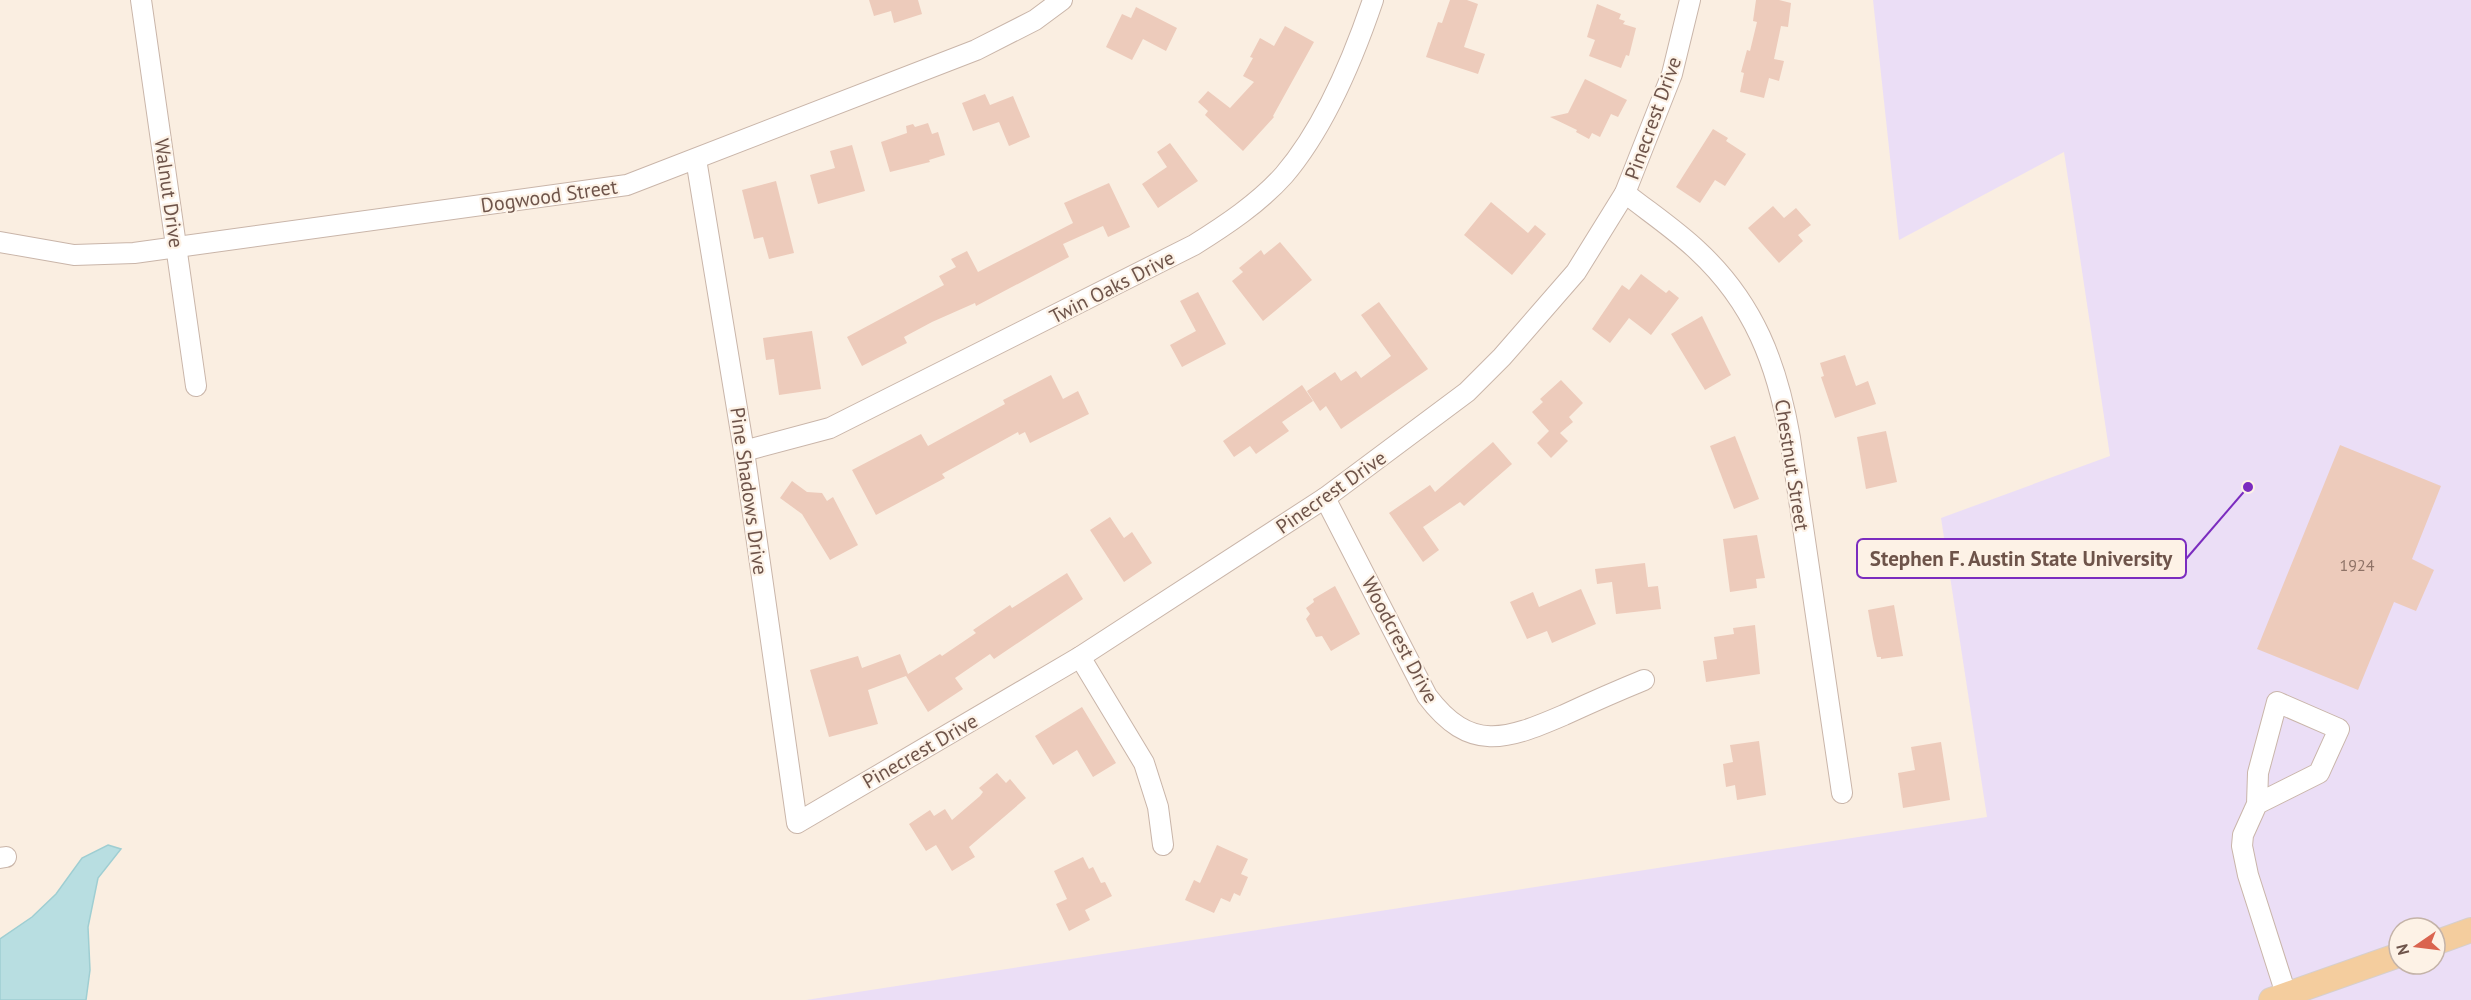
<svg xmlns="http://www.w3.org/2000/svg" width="2471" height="1000" font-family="'PT Sans',sans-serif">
	<rect width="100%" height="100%" fill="#faeee1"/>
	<path fill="#ebdef6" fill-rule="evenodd" d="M1873,0H2471V1000H806L1987,817L1941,518L2110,456L2064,152L1899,240ZM2399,928H2435V964H2399Z"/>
	<path fill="#b8dee1" stroke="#9fced2" stroke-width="1.5" d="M108,845L121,849L98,878L88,927L90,970L86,1000H0V939L32,917L56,894L82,858Z"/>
	<g fill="#edcbbb">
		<path d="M869,0H918L922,14L894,23L891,11L874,16Z"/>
		<path d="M1450,0H1467L1478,4L1464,47L1485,54L1478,74L1426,57L1438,22L1442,23Z"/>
		<path d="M1756,0H1779L1791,3L1788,27L1781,26L1774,59L1784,61L1779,81L1769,78L1764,98L1740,92L1744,73L1741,72L1747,50L1750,51L1757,22L1753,21Z"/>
		<path d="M1597,4L1621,14L1619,19L1625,21L1623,24L1636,28L1629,56L1626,55L1621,68L1589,56L1595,40L1587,37Z"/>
		<path d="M1136,7L1177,28L1166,51L1143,39L1132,60L1106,47L1122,14L1131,18Z"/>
		<path d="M1285,26L1314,42L1273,116L1274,117L1243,151L1205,115L1208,111L1198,102L1208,91L1230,108L1254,82L1243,76L1253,58L1250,57L1260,38L1274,46Z"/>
		<path d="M1585,79L1627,100L1618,117L1611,114L1600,137L1592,133L1589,139L1576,132L1577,130L1550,117L1568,113Z"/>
		<path d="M985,94L990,105L1013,96L1030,137L1009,146L999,122L973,131L962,103Z"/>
		<path d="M928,123L932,134L938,132L945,155L929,160L930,162L890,172L881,142L907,133L906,126L913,124L915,127Z"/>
		<path d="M1713,129L1728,138L1726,141L1746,154L1725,186L1715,180L1700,203L1676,187Z"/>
		<path d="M1170,143L1198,181L1158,208L1142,184L1167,167L1157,152Z"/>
		<path d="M852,145L865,191L818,204L810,175L835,168L830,151Z"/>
		<path d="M776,181L794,253L769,259L763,237L754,239L742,190Z"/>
		<path d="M1109,183L1130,227L1108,237L1103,226L1063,244L1069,257L976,306L975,303L932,322L904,337L907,343L862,366L847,337L944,285L939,276L956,267L951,259L967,251L978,272L1073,223L1064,203Z"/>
		<path d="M1491,202L1528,233L1535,225L1546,234L1512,275L1464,235Z"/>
		<path d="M1773,206L1784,218L1796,208L1811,225L1798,235L1803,241L1779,263L1748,228Z"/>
		<path d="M1280,242L1312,280L1263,321L1232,281L1243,272L1239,268L1261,250L1264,255Z"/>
		<path d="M1641,274L1666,293L1669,290L1679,298L1651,335L1629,318L1610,343L1592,329L1622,285L1629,290Z"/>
		<path d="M1198,292L1226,344L1182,367L1170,345L1196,331L1180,301Z"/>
		<path d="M1379,302L1428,369L1341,429L1326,406L1320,411L1307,391L1335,372L1341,381L1356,371L1361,378L1391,356L1361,315Z"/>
		<path d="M1702,316L1731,375L1705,390L1671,334Z"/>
		<path d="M812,331L821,389L779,395L774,359L766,360L763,338Z"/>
		<path d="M1845,355L1856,386L1868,381L1876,404L1835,418L1821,377L1824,376L1820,363Z"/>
		<path d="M1051,375L1063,399L1078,391L1089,414L1030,443L1025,432L1019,435L1018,432L942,474L945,478L876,515L852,470L921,434L928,446L1005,404L1003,400Z"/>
		<path d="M1561,380L1583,403L1569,417L1573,422L1560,433L1568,441L1551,458L1537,443L1549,431L1532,412L1543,402L1540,399Z"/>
		<path d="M1302,385L1313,401L1282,422L1289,431L1256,454L1250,446L1234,457L1223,441Z"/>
		<path d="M1886,431L1897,482L1866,489L1857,437Z"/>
		<path d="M1735,436L1759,499L1734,509L1710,446Z"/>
		<path d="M1493,442L1512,464L1464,506L1460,502L1423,527L1439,550L1423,562L1389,513L1430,485L1435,492Z"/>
		<path d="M2340,445L2441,486L2412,559L2434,570L2416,611L2394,602L2358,690L2257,649Z"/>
		<path d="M792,481L807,492L822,493L827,501L833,497L858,545L830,560L802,514L780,498Z"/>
		<path d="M1110,517L1124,538L1132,532L1152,563L1124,582L1090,530Z"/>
		<path d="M1757,535L1765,578L1756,579L1757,588L1730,592L1723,539Z"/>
		<path d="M1645,563L1648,587L1658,586L1661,609L1616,614L1612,582L1597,584L1595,569Z"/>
		<path d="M1067,573L1083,599L994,659L990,654L955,678L963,689L928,712L906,676L868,690L878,724L829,737L810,670L858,656L862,668L900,654L908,674L940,654L942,656L976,633L973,630L1010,605L1012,608Z"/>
		<path d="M1335,586L1360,634L1331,651L1322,636L1316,637L1306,619L1310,614L1306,608L1314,602L1313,599Z"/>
		<path d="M1581,589L1596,624L1552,643L1547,631L1527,639L1510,602L1533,592L1539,607Z"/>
		<path d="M1894,605L1903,656L1881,659V657H1877L1873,639L1868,610Z"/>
		<path d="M1755,625L1760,674L1706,682L1703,661L1717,659L1714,637L1734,634L1733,628Z"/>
		<path d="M1082,707L1116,763L1093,777L1077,750L1053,765L1035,736Z"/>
		<path d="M1759,741L1766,795L1737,800L1735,785L1726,787L1723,764L1733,762L1730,745Z"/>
		<path d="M1941,742L1950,800L1903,808L1898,773L1915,770L1911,747Z"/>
		<path d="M997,773L1006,783L1010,779L1026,798L969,847L975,857L952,871L936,845L926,851L909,824L930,810L934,816L945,809L952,820L980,796L983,792L979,788Z"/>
		<path d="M1217,845L1248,859L1241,874L1248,877L1240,896L1234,893L1230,902L1221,898L1214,913L1185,900L1194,880L1200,883Z"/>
		<path d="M1083,857L1089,869L1093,867L1101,883L1105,882L1112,896L1085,910L1090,920L1069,931L1056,904L1067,899L1054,871Z"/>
	</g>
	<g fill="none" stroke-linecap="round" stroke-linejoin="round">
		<defs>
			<g id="minor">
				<path d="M141,0L196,386"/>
				<path d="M696,159L744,451L797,823L1080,657L1325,498L1467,392L1502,357L1576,272L1625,193L1672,74L1690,0"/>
				<path d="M1625,193C1649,212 1676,230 1698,251C1754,303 1777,364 1790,438L1842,793"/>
				<path d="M0,242L74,255L134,253L627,185L976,50L1035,20L1062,0"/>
				<path d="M744,451L830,428L1194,245C1226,225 1259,203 1284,175C1325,127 1353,59 1373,0"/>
				<path d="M1325,498L1427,696C1470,753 1506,740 1564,715C1590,703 1617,691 1644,680"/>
				<path d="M1080,657L1144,763L1158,807L1163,845"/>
				<path d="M2257,804L2319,773L2339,729L2277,702L2258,773L2257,804L2243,835L2242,846L2248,875L2286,994"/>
				<path d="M0,858L6,857"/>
			</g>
			<g id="major">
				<path d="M2435,943L2471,930"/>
				<path d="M2271,1000L2399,955"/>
			</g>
		</defs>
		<use href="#minor" stroke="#c9b5a9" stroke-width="22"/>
		<use href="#major" stroke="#d6cfcc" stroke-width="26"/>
		<use href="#minor" stroke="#fff" stroke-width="20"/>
		<use href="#major" stroke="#f4cd9e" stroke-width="24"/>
	</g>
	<g text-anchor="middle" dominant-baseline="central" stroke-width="4.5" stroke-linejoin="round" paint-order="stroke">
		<g font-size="16" fill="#8e7266">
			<text x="2357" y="565">1924</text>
		</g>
		<g font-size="20" fill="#6e544a" stroke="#fdf2e6">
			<text transform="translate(1653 118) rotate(-70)">Pinecrest Drive</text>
			<text transform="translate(169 193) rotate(82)">Walnut Drive</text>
			<text transform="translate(549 196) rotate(-8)">Dogwood Street</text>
			<text transform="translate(1112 287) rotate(-27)">Twin Oaks Drive</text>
			<text transform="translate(1792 465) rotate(81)">Chestnut Street</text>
			<text transform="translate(749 491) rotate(82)">Pine Shadows Drive</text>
			<text transform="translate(1331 492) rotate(-35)">Pinecrest Drive</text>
			<text transform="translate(1400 640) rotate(62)">Woodcrest Drive</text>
			<text transform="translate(920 751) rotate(-30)">Pinecrest Drive</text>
		</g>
	</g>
	<path fill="none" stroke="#7b2cbf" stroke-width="2" d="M2248 487L2186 559"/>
	<circle fill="#7b2cbf" stroke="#fdf2e6" stroke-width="2" cx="2248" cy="487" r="6"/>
	<rect fill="#fdf2e6" stroke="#7b2cbf" stroke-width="2" x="1857" y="539" width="329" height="39" rx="6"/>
	<g font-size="21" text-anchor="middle" font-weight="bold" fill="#6e544a">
		<text x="2021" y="566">Stephen F. Austin State University</text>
	</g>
	<g transform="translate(2417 946) rotate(256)"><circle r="28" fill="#fdf2e6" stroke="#c4b3a8" stroke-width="1.5"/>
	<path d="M0-4.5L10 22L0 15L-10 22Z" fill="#da644f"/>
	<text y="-9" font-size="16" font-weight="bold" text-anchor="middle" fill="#6e544a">N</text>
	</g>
</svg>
